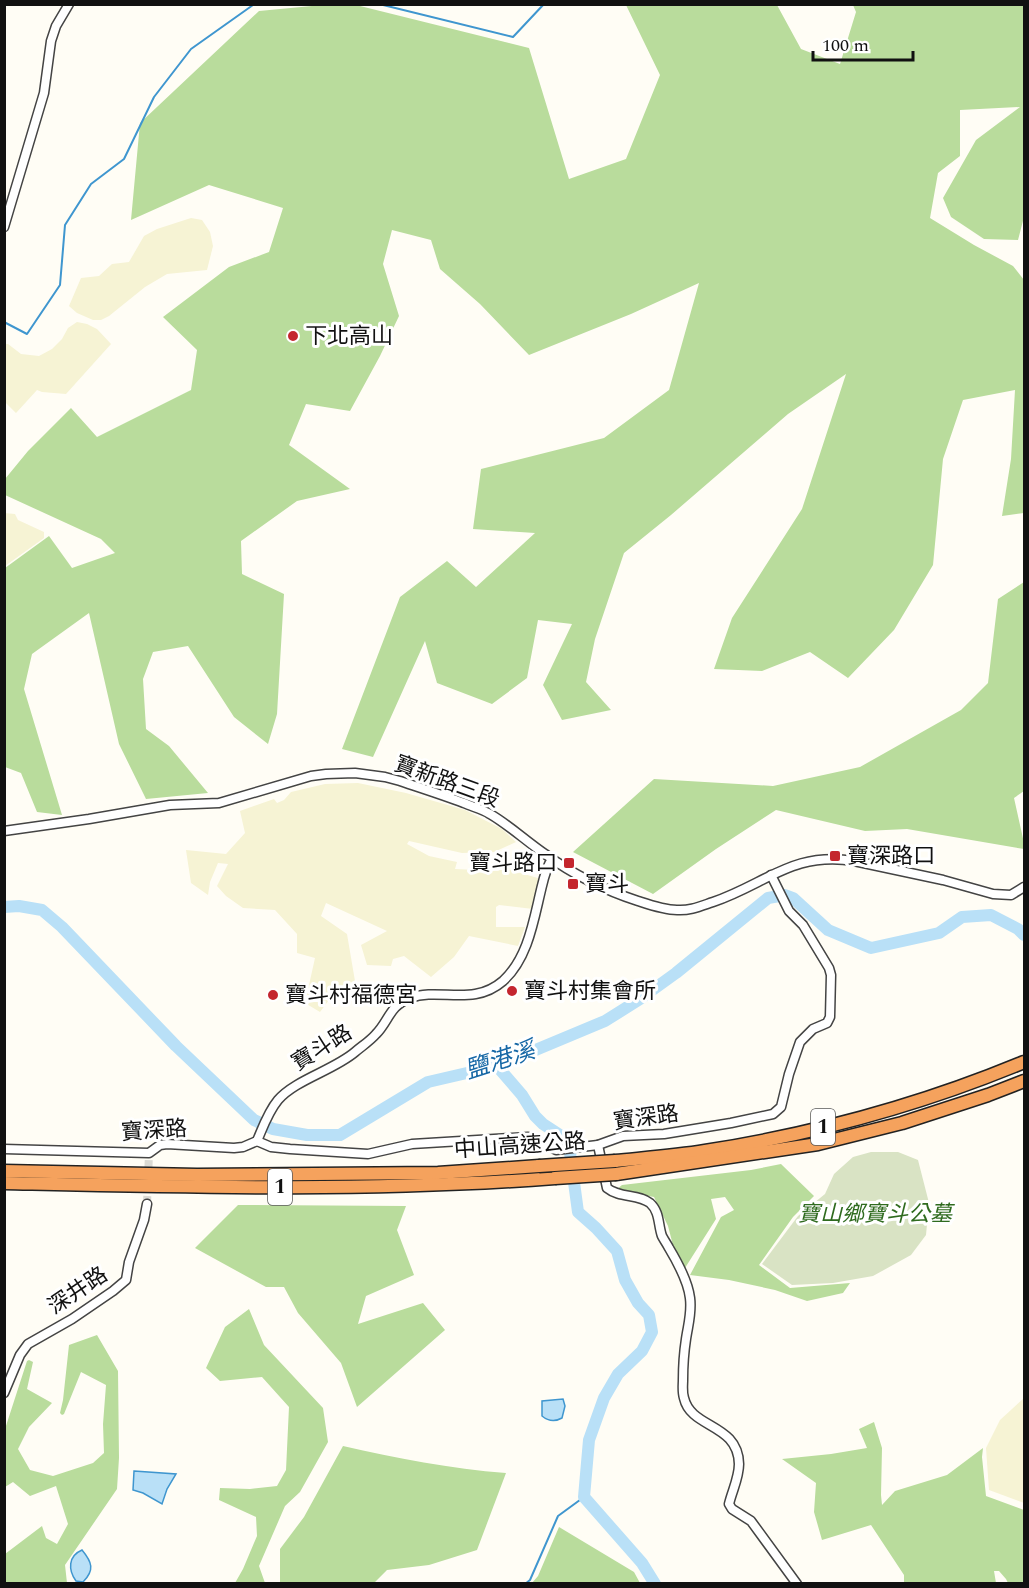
<svg xmlns="http://www.w3.org/2000/svg" width="1029" height="1588" font-family="Spectral,'Noto Sans TC',serif">
	<rect width="100%" height="100%" fill="#fffdf5"/>
	<g fill="#f6f3d4">
		<path d="M191,218L202,220L210,232L213,246L207,270L167,274L145,287L109,316L101,320H93L77,313L69,306L81,278L99,276L112,264L129,262L144,236L157,229Z"/>
		<path d="M77,322L87,324L97,329L111,344L66,394L42,392L37,390L16,413L5,402V344H8L21,354L39,356L52,349L62,339L68,328Z"/>
		<path d="M4,513L15,514L18,520L44,532V538L5,566Z"/>
		<path d="M358,783L406,793L465,810L502,829L516,842L494,852L462,853L409,841L407,844L429,856L457,862L455,869L498,871L504,868L541,879L533,909L499,905L496,907V927H525L518,946L469,936L454,957L431,977L404,956L393,959L391,966L367,965L361,945L387,931L326,903L321,916L347,934L356,987L352,992L329,1000L320,1012L305,1003L315,958L297,953V934L275,910L243,908L226,896L217,886L228,864L218,863L210,882L208,895L191,883L186,850L226,854L245,833L240,811L274,799L277,803L284,800L291,792L325,784Z"/>
		<path d="M1024,1398V1503L989,1490L986,1448L1000,1420Z"/>
	</g>
	<g fill="#b9dc9c">
		<path d="M333,4L356,5L529,48L569,179L626,159L660,75L626,5H777L801,49L840,64L856,12L853,5H1024V217L1018,240L984,239L951,217L943,198L976,140L1020,107L960,110V156L938,173L930,218L974,245L1013,266L1024,280V513L1002,516L1011,459L1015,390L963,400L943,459L933,565L894,630L848,678L810,652L762,671L714,669L732,618L802,509L846,374L788,414L671,515L624,553L595,639L586,682L611,710L562,720L543,685L572,624L538,620L527,678L492,704L437,683L425,641L373,757L342,749L400,597L447,561L476,587L535,533L473,529L481,469L604,438L669,390L699,283L631,314L529,355L480,304L440,269L431,240L392,230L383,264L399,316L380,356L350,411L306,404L289,445L350,489L297,501L241,541L242,574L284,594L277,714L268,744L234,717L188,646L153,652L143,679L146,729L169,746L208,793L146,799L119,744L89,613L32,654L24,689L62,815L37,812L21,773L5,767V568L49,536L72,568L115,553L101,539L5,495V479L28,451L71,408L97,437L191,390L197,350L163,317L229,267L269,252L283,208L209,185L131,220L140,123L259,11Z"/>
		<path d="M1024,582V791L1014,798L1024,843V849L907,829L865,831L776,810L716,849L653,894L573,852L654,779L773,786L860,767L961,710L988,683L998,599Z"/>
		<path d="M781,1164L814,1196L793,1217L759,1265L790,1288L850,1283L843,1293L807,1301L775,1290L729,1280L690,1275L721,1217L734,1210L725,1197L711,1199L716,1219L685,1268L675,1253L668,1226L654,1197L616,1190L622,1185L751,1170Z"/>
		<path d="M238,1205L406,1206L397,1230L414,1275L366,1296L358,1324L423,1303L445,1330L357,1407L341,1363L298,1313L284,1287H266L195,1248Z"/>
		<path d="M249,1309L264,1345L323,1408L328,1442L300,1492L285,1506L259,1566L265,1583H235L243,1569L257,1536L256,1517L219,1500L220,1488L250,1489L277,1486L286,1470L289,1407L262,1377L220,1381L206,1368L225,1327Z"/>
		<path d="M97,1335L118,1371L119,1458L117,1489L65,1565L67,1583H5V1554L42,1526L46,1538L57,1544L68,1524L56,1486L30,1496L13,1482L5,1487V1429L27,1361L29,1360L33,1362L27,1389L52,1403L29,1427L18,1449L30,1470L53,1476L93,1463L104,1453L103,1424L106,1385L81,1372L64,1414L62,1415L60,1413L63,1400L69,1345Z"/>
		<path d="M874,1422L882,1448L881,1495L882,1505L895,1491L947,1475L983,1448L982,1457L986,1496L1024,1510V1583H1008L1006,1579L999,1571H994L996,1583H904V1575L871,1525L822,1540L814,1512L816,1483L782,1459L831,1454L867,1448L859,1429Z"/>
		<path d="M343,1446C396,1458 451,1469 506,1473L477,1550L429,1565L387,1570L374,1583H280V1549L304,1517Z"/>
		<path d="M559,1527L634,1572L640,1583H532L538,1576Z"/>
	</g>
	<path fill="#d9e3c4" d="M871,1152H898L918,1160L929,1203L926,1235L911,1255L873,1276L833,1283L792,1285L762,1264L798,1216L825,1194L834,1174L853,1157Z"/>
	<g fill="#b9e0f7" stroke="#3f96cf" stroke-width="1.5">
		<path d="M563,1399L565,1406L562,1418C555,1422 548,1421 542,1416V1401Z"/>
		<path d="M134,1471L176,1474L167,1489L162,1504L143,1493L133,1490Z"/>
		<path d="M82,1550C92,1562 95,1570 83,1582L76,1581C68,1570 68,1556 82,1550Z"/>
	</g>
	<g fill="none" stroke-linecap="round" stroke-linejoin="round">
		<g stroke="#3f96cf" stroke-width="2">
			<path d="M379,4L513,37L544,4"/>
			<path d="M4,322L27,334L60,285L65,225L91,184L124,159L154,97L191,49L253,5L260,4"/>
			<path d="M525,1584L530,1580L558,1516L584,1497"/>
		</g>
		<g stroke="#b9e0f7" stroke-width="12">
			<path d="M4,907L19,906L42,910L62,927L176,1046L254,1120L273,1129L307,1135H340L428,1082L497,1066L605,1021L640,999L676,973L768,898L785,895L793,898L828,930L871,948L939,933L962,917L991,915L1018,929L1024,935"/>
			<path d="M497,1066L522,1095L535,1116L543,1124L566,1139L569,1145L578,1212L596,1228L617,1251L625,1280L638,1303L649,1315L652,1332L642,1351L618,1374L604,1398L589,1440L584,1497L642,1563L655,1584"/>
		</g>
		<path stroke="#dbdad3" stroke-width="8" stroke-dasharray="8 4" stroke-linecap="butt" d="M147,1204L149,1153"/>
		<defs>
			<g id="minor">
				<path d="M4,227L44,93L51,41L56,26L69,4"/>
				<path d="M4,831L89,819L170,805L219,803L311,776L326,774L355,773L385,777L400,781C421,788 443,795 464,803C473,807 482,809 490,814C509,825 526,841 545,854C574,875 604,890 638,901C650,905 664,910 677,910C690,911 701,906 713,902C766,884 793,851 854,861L943,880L993,894L1011,895L1024,887"/>
				<path d="M257,1141L271,1147L290,1149L368,1154L412,1144L528,1137L541,1142L556,1150L598,1145L623,1136L664,1134L731,1123L773,1114L781,1107L789,1074L800,1042L813,1029L827,1023L830,1017L831,975L829,968L803,925L789,911L771,875"/>
				<path d="M257,1141C263,1127 268,1112 278,1100C295,1080 334,1070 355,1052C362,1046 370,1041 376,1034C389,1021 389,1006 410,998C440,987 473,1007 503,981C527,959 533,924 540,894C543,882 545,869 552,859"/>
				<path d="M598,1145L607,1188C619,1198 639,1194 650,1203C660,1212 658,1225 662,1236C664,1240 667,1244 669,1248C678,1263 688,1281 690,1298C692,1313 688,1325 686,1339C684,1352 683,1366 683,1380C683,1385 682,1392 684,1398C691,1429 738,1423 739,1464C739,1478 732,1491 729,1504L732,1509L751,1521L797,1584"/>
				<path d="M4,1149L149,1153L160,1145L167,1144L234,1148L243,1147L257,1141"/>
				<path d="M4,1393L20,1355L28,1344L72,1319L113,1291L126,1280L129,1262L144,1220L147,1204"/>
			</g>
			<g id="highway">
				<path d="M615,1161C645,1158 675,1156 705,1151C814,1134 923,1104 1024,1062"/>
				<path d="M4,1171L197,1175L438,1173L539,1166"/>
				<path d="M616,1174L818,1144L902,1123L988,1095L1024,1081"/>
				<path d="M4,1183C188,1187 371,1192 555,1178"/>
			</g>
		</defs>
		<use href="#minor" stroke="#444" stroke-width="11"/>
		<use href="#highway" stroke="#222" stroke-width="15"/>
		<use href="#minor" stroke="#fff" stroke-width="8"/>
		<use href="#highway" stroke="#f5a25d" stroke-width="12"/>
		<defs>
			<g id="highway-bridge">
				<path d="M539,1166L615,1161"/>
				<path d="M555,1178L616,1174"/>
			</g>
		</defs>
		<use href="#highway-bridge" stroke="#222" stroke-width="15" stroke-linecap="butt"/>
		<use href="#highway-bridge" stroke="#f5a25d" stroke-width="12"/>
	</g>
	<g fill="#c4262e" stroke="#fff" stroke-width="2">
		<circle cx="293" cy="336" r="6"/>
		<rect x="829" y="850" width="12" height="12" rx="3"/>
		<rect x="563" y="857" width="12" height="12" rx="3"/>
		<rect x="567" y="878" width="12" height="12" rx="3"/>
		<circle cx="512" cy="991" r="6"/>
		<circle cx="273" cy="995" r="6"/>
	</g>
	<g text-anchor="middle" dominant-baseline="central" stroke-width="6" stroke-linejoin="round" paint-order="stroke">
		<g fill="#fff" stroke="#585858" stroke-width="1.5">
			<rect x="811" y="1109" width="24" height="36" rx="4.5"/>
			<rect x="268" y="1169" width="24" height="36" rx="4.5"/>
		</g>
		<g font-size="21" font-weight="bold" fill="#111">
			<text x="823" y="1127">1</text>
			<text x="280" y="1187">1</text>
		</g>
		<g font-size="22" fill="#111" stroke="#fff" text-anchor="start">
			<text x="305" y="336">下北高山</text>
			<text x="847" y="856">寶深路口</text>
			<text x="557" y="863" text-anchor="end">寶斗路口</text>
			<text x="585" y="884">寶斗</text>
			<text x="524" y="991">寶斗村集會所</text>
			<text x="285" y="995">寶斗村福德宮</text>
		</g>
		<g font-size="22" fill="#111" stroke="#fff">
			<text transform="translate(447 782) rotate(20)">寶新路三段</text>
			<text transform="translate(322 1048) rotate(-32)">寶斗路</text>
			<text transform="translate(646 1118) rotate(-8)">寶深路</text>
			<text transform="translate(154 1131) rotate(-4)">寶深路</text>
			<text transform="translate(520 1146) rotate(-4)">中山高速公路</text>
			<text transform="translate(78 1291) rotate(-34)">深井路</text>
		</g>
		<g font-size="22" font-style="italic" fill="#2f6b1f" stroke="#fff">
			<text x="875" y="1214">寶山鄉寶斗公墓</text>
		</g>
		<g font-size="24" font-style="italic" fill="#1768a6" stroke="#fff">
			<text transform="translate(500 1061) rotate(-18)">鹽港溪</text>
		</g>
	</g>
	<rect width="1029" height="1588" fill="none" stroke="#111111" stroke-width="12"/>
	<path d="M813 51v9h100v-9" fill="none" stroke="#111111" stroke-width="3"/>
	<text x="822" y="51" font-size="18" fill="#111111" stroke="#ffffff" stroke-width="4.5" paint-order="stroke">100 m</text>
</svg>
